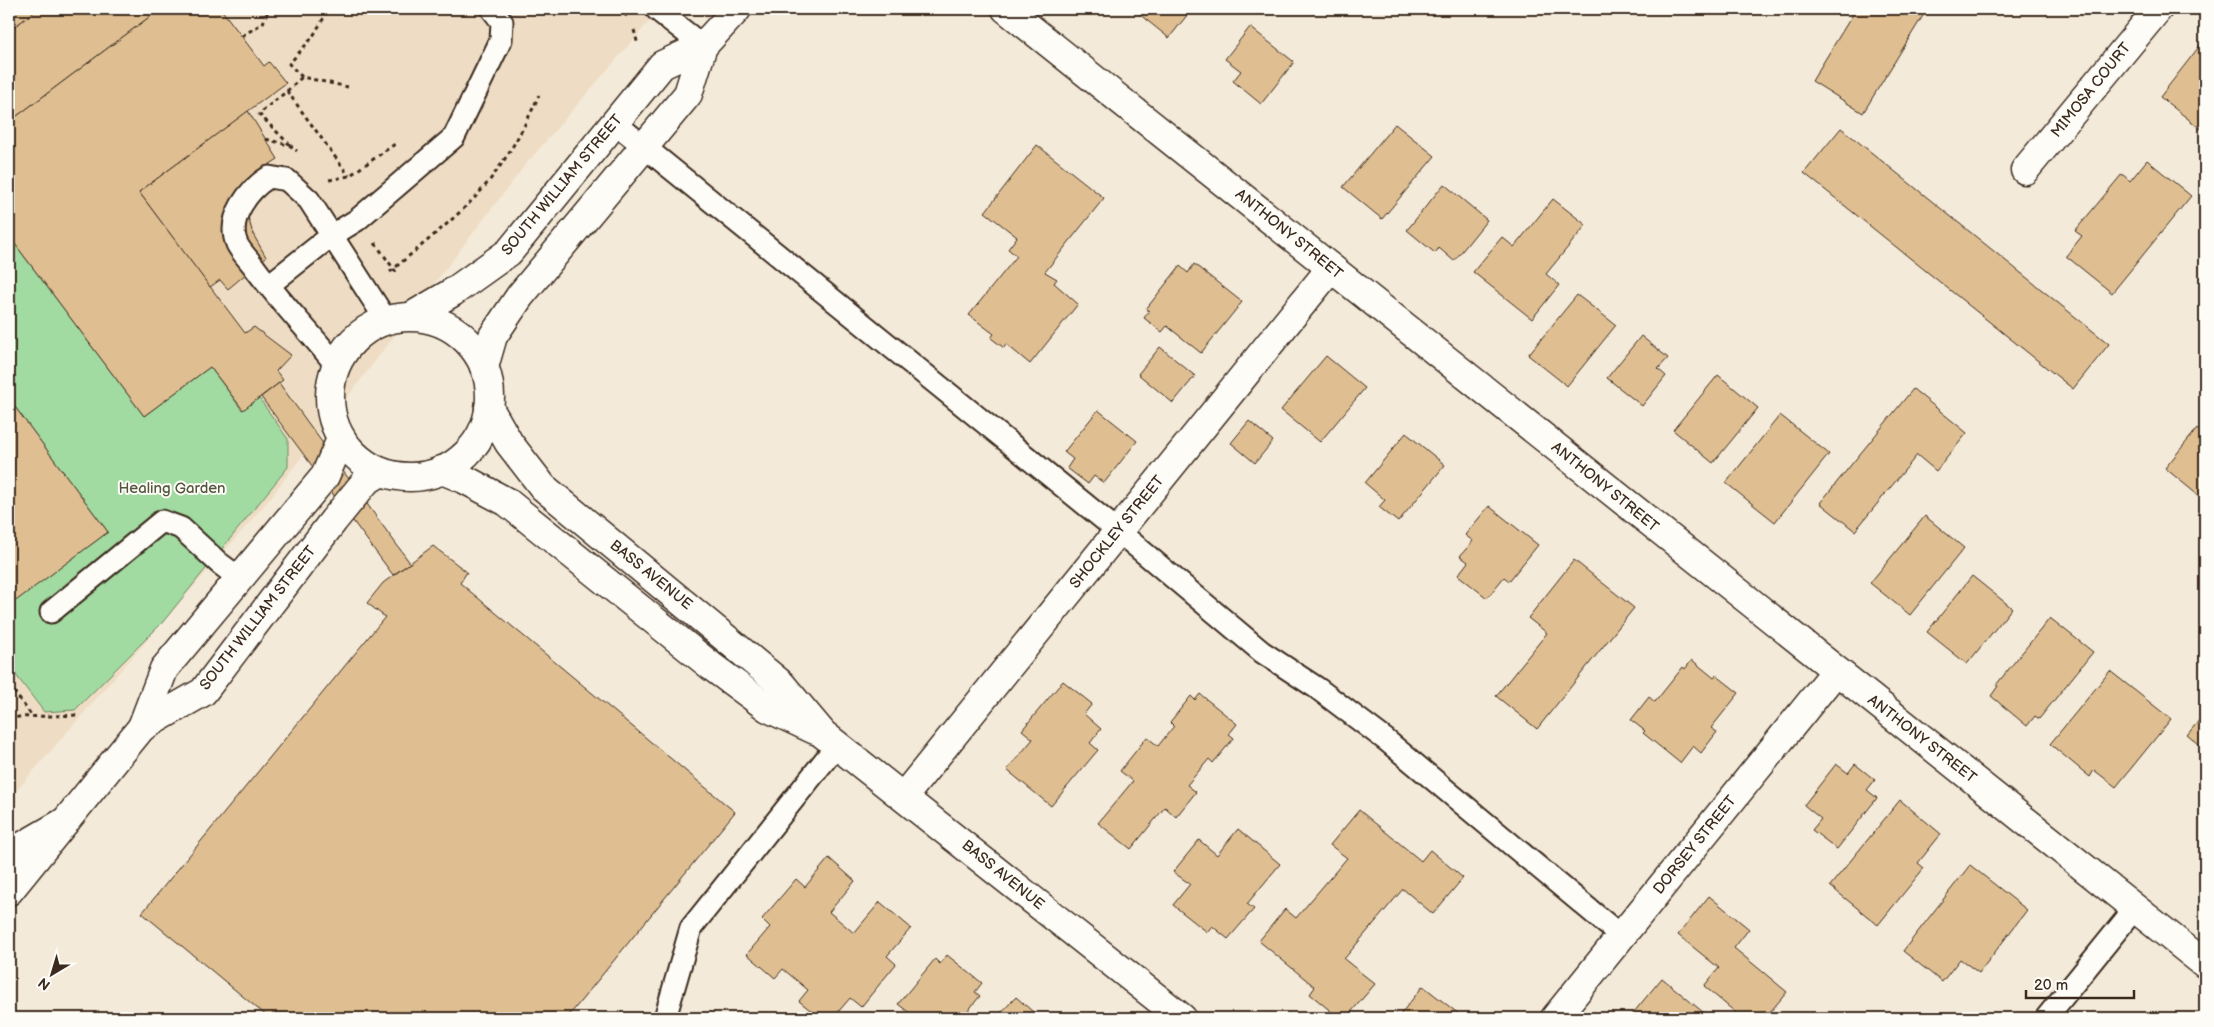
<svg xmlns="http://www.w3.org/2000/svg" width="2214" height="1027" font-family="'Balsamiq Sans',sans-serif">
	<rect width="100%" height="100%" fill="#f4ead9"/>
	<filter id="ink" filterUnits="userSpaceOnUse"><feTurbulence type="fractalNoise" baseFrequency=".02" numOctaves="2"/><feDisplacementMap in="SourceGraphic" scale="10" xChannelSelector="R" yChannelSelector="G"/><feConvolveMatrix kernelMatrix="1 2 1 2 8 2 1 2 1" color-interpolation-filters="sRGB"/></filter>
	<g filter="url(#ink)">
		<path fill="#eeddc4" d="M9,9H660L526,164L268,501L9,799Z"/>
		<path fill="#a1dba1" stroke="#6e8260" d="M9,236L144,416L210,367L242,410L259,398L288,439V467L162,623L75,710L44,712L9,666V605L108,532L9,399Z"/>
		<g fill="#dfbf92" stroke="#3b2a1e">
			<path d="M9,9H38L9,31Z"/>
			<path d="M38,9H160L9,122V31Z"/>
			<path d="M160,9H221L264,66L269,62L286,83L139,192L245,333L254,327L291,355L276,371L283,380L243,410L210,367L144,416L9,236V122Z"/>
			<path d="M1133,9H1192L1169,38Z"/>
			<path d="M1856,9H1916L1924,14L1863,113L1812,81Z"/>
			<path d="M1250,27L1294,62L1261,104L1233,81L1241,71L1225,59Z"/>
			<path d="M2205,39V124L2201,129L2160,97Z"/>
			<path d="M248,111L278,159L264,168L249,184L246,210L253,234L266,257L228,289L220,280L210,287L139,192Z"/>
			<path d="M1395,124L1435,156L1382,219L1343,187Z"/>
			<path d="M1841,128L2109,344L2073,389L1804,173Z"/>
			<path d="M1037,145L1104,198L1045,272L1057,279L1054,283L1078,304L1030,364L1006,344L1004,348L991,338L994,334L969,315L1017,256L1008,249L1017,237L985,212Z"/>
			<path d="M2147,160L2191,196L2112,293L2066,256L2082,236L2075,231L2122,174L2130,181Z"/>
			<path d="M1444,184L1487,220L1454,261L1439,248L1435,253L1407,230Z"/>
			<path d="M1553,199L1586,225L1546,274L1559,285L1532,319L1473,272L1502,237L1514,247Z"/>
			<path d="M1194,264L1242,302L1201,353L1167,326L1162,332L1144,318L1149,311L1146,309L1180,266L1188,273Z"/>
			<path d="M1577,295L1616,325L1567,386L1528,355Z"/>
			<path d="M1641,336L1668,358L1658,369L1666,376L1642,406L1607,378Z"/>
			<path d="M1160,347L1195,376L1173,403L1138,374Z"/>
			<path d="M1326,356L1365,388L1320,442L1281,410Z"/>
			<path d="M1718,375L1758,408L1713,463L1673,430Z"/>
			<path d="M279,383L410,563L393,575L261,397Z"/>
			<path d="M1913,389L1967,433L1936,471L1917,455L1855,531L1820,503Z"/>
			<path d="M9,399L108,532L9,606Z"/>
			<path d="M1098,410L1137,441L1104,483L1094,476L1088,484L1067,468L1073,459L1064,452Z"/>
			<path d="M1780,415L1829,454L1775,522L1726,483Z"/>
			<path d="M1249,421L1273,441L1255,463L1231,443Z"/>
			<path d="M2197,429L2205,436V501L2165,468Z"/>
			<path d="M1406,433L1445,465L1398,522L1379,507L1385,500L1365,483Z"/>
			<path d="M1489,506L1538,545L1509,581L1504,577L1487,598L1458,575L1468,562L1460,556L1473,541L1465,535Z"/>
			<path d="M1925,516L1964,548L1910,615L1870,583Z"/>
			<path d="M433,546L467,572L460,583L735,812L567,1018H269L142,913L385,617L367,603L383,583Z"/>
			<path d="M1574,560L1634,608L1537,729L1496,696L1547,633L1528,618Z"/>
			<path d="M1972,576L2012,608L1967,664L1927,632Z"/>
			<path d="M2050,618L2093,652L2039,719L2035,716L2027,726L1991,696L1998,686L1996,685Z"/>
			<path d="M1692,660L1714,678L1716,675L1739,693L1711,728L1717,732L1701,753L1693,746L1680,763L1643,733L1645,731L1631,720L1649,697L1655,702L1683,667L1685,669Z"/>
			<path d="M2110,671L2171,719L2116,787L2094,770L2090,777L2050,744Z"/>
			<path d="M1063,681L1092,704L1084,714L1101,729L1090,743L1098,750L1051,806L1007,770L1033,739L1022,730Z"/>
			<path d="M1200,694L1237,724L1229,734L1234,738L1213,763L1209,759L1187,785L1196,792L1176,817L1165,807L1131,849L1098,823L1133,781L1120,771L1147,737L1158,746L1174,726L1170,722L1191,696L1195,700Z"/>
			<path d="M2205,713V750L2187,735Z"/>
			<path d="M1836,764L1848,773L1855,764L1875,780L1867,790L1877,798L1837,849L1812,830L1821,819L1804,805Z"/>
			<path d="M1900,800L1941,834L1918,863L1924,868L1878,925L1830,886Z"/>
			<path d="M1359,810L1421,861L1430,850L1463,878L1433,914L1403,889L1344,959L1375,984L1346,1018H1339L1310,994L1315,987L1259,941L1285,909L1296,918L1347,858L1330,845Z"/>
			<path d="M1238,829L1280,864L1247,904L1254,909L1228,939L1212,926L1207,932L1173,905L1190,884L1173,872L1199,840L1217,855Z"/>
			<path d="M829,858L855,881L829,912L854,933L880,902L911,928L887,956L896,964L861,1007L850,998L833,1018H820L799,1001L808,990L783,969L775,978L747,954L770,927L762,919L796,879L805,887Z"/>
			<path d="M1970,865L2027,910L1979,973L1960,959L1942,982L1903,951Z"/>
			<path d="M1709,896L1749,929L1734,948L1787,992L1765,1018H1742L1704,986L1719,968L1678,935Z"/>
			<path d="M947,955L982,983L975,992L980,996L962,1018H916L898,1004L935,959L940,964Z"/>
			<path d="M1662,978L1710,1018H1629Z"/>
			<path d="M1423,986L1464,1018H1392L1396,1014L1399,1016Z"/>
			<path d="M1016,997L1040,1018H996Z"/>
		</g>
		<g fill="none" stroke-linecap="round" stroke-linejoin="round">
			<defs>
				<g id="lane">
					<path d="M656,9L703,46"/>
					<path d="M615,123L1118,531L1262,652L1317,688L1386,740L1621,936"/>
					<path d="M269,285L331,236L357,220L454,137L501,40L502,22L492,9"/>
					<path d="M336,365C310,332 280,302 255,268C250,261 241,252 237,244C226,218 249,189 269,177L287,180L309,200L386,320"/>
					<path d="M51,612L162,521L181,528L219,563L239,578"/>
					<path d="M665,1018L691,928L837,745"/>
					<path d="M2046,1018L2135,908"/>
				</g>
				<g id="street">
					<path d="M1006,9L2205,964"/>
					<path d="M2025,170L2158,9"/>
					<path d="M412,316L453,292L509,252L662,65L703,46L737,9"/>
					<circle cx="410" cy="397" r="80"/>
					<path d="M484,367L493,336L520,296L688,94L703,46"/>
					<path d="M489,408L509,443L543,487L781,684L823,734L1182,1018"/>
					<path d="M442,470L464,479L507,502L711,666L768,708L815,730"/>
					<path d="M142,727L164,669L325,476L341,439"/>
					<path d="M904,796L1331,268"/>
					<path d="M9,891L142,727L203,692L334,520L366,481L381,472"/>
					<path d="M1555,1018L1836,671"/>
				</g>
				<path id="secondary" d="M9,854L66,821"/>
			</defs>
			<use href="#lane" stroke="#3b2a1e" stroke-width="25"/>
			<use href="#street" stroke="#3b2a1e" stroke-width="31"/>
			<use href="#secondary" stroke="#3b2a1e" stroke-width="31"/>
			<g stroke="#3b2a1e" stroke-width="3" stroke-dasharray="4 4" stroke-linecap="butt">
				<path d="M618,9L627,16"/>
				<path d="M634,30L638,45"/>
				<path d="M242,36L263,23L269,9"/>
				<path d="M302,77L289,64L312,38L329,9"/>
				<path d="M287,91L302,77L348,87"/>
				<path d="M266,139L291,146L297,151"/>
				<path d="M290,145L259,114L287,91L349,176"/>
				<path d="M329,180L349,176L395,144"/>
				<path d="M375,243L398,275"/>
				<path d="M390,272C420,246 452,222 479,193C504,165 524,129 539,95"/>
				<path d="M9,685L32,716"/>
				<path d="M9,721L18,717L80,715"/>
			</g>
			<use href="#lane" stroke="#fdfcf7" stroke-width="21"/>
			<use href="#street" stroke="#fdfcf7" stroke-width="28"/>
			<use href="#secondary" stroke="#fdfcf7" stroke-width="28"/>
		</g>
	</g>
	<g text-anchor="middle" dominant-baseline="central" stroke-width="4" stroke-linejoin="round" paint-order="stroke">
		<g font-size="15" fill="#3b2a1e" stroke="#fdfcf7">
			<text transform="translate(2091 90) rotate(-51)">MIMOSA COURT</text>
			<text transform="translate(562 185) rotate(-50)">SOUTH WILLIAM STREET</text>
			<text transform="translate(1289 234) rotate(39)">ANTHONY STREET</text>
			<text transform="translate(1605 487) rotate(39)">ANTHONY STREET</text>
			<text transform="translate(1117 532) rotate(-51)">SHOCKLEY STREET</text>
			<text transform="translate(651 575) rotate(39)">BASS AVENUE</text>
			<text transform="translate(258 618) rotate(-52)">SOUTH WILLIAM STREET</text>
			<text transform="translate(1922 739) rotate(38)">ANTHONY STREET</text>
			<text transform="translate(1695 845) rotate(-51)">DORSEY STREET</text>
			<text transform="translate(1003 875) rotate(39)">BASS AVENUE</text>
		</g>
		<g font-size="15" fill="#54563f" stroke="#fdfcf7">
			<text x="172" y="488">Healing Garden</text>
		</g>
	</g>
	<rect width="2214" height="1027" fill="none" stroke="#fdfcf7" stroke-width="30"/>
	<rect x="15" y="15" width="2184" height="997" fill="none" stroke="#3b2a1e" stroke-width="2" filter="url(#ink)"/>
	<g transform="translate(52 974) rotate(218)" stroke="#fdfcf7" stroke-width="4" paint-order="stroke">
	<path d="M0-4L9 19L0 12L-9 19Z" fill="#3b2a1e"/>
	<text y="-8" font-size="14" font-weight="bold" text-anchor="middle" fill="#3b2a1e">N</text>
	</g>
	<path d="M2026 990v8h108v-8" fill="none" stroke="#3b2a1e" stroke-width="2.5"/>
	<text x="2034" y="990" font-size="15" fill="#3b2a1e" stroke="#fdfcf7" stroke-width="4" paint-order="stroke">20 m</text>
</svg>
